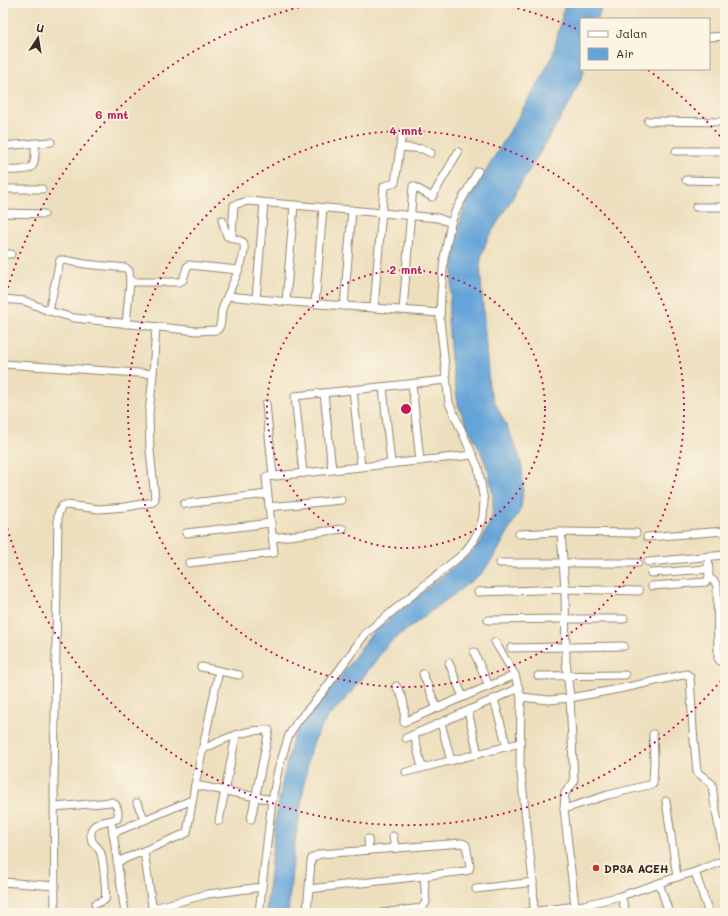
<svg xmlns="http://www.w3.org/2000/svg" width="728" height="916" font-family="Mali,sans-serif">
	<rect width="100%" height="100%" fill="#fcf5e5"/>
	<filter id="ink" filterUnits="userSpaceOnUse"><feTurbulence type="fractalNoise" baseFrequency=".025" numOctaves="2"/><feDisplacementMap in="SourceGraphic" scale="8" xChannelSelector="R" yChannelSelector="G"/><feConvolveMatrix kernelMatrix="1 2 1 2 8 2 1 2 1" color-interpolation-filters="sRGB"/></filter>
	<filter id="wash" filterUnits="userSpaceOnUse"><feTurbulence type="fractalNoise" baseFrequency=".012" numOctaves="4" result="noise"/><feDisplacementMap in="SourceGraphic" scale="16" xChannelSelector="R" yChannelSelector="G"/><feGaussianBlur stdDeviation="0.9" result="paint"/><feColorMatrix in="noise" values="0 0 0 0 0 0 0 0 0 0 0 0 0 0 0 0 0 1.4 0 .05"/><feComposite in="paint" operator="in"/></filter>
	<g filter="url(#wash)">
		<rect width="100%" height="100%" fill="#eddfbd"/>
		<path fill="#65a4d8" stroke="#50677b" d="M565,3H602L598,19H581V69H584V72L571,101L487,240L482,254L480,266L489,387L494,401L507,427L517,450L522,466L523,487L521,508L496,554L482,573L388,644L353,691L328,717L319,731L313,744L308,761L294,849L288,913H266L275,822L284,774L293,738L300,726L338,680L371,634L472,552L482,540L492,517L493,496L488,470L479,448L467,426L458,405L451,358L448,320L457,231L465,206L542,77L553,55Z"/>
	</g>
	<g filter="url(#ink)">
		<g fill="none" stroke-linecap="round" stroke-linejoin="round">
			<defs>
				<g id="minor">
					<path d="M709,37L725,36"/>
					<path d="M648,121L725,122"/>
					<path d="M3,146L51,142"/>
					<path d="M400,147L423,149L431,153"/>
					<path d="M676,151H725"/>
					<path d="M3,170C10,170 30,172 33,165C36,159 35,149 35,143"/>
					<path d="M686,180L725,181"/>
					<path d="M3,189H42"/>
					<path d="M696,207H725"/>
					<path d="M3,213L44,214"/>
					<path d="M232,235L234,205L248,201L438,218L451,223"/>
					<path d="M3,254H11"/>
					<path d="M130,282H179L183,280L187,267L189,265L238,270"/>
					<path d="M228,296L279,301L440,313"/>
					<path d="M3,299L25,301L49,311L74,318L197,331L217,330C223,325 220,317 222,310C226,294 250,255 243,242L227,236L222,220"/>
					<path d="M256,299L264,203"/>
					<path d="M286,302L294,205"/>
					<path d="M315,304L323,208"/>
					<path d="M344,306L352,210"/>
					<path d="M374,308L384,186L395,183L402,133"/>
					<path d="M403,310L413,186L432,197L458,152"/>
					<path d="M49,311L60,260H64L85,264L126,268L129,271L130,282L126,324"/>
					<path d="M3,364L153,374L156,327"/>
					<path d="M412,384L420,461"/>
					<path d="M383,387L391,464"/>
					<path d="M353,390L361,467"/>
					<path d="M324,393L332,470"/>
					<path d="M266,404L273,476"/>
					<path d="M303,473L295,396L446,380"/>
					<path d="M184,504L267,494"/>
					<path d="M269,507L341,500"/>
					<path d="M561,532L565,589L566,662L570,698L574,782L565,793L564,809L575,906"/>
					<path d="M186,533L271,523"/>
					<path d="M519,534L561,532L636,533"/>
					<path d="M647,537L725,531"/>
					<path d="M273,538L343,529"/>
					<path d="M648,562L725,555"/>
					<path d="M189,563L274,553L266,477L473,455"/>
					<path d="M500,563H638"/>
					<path d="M651,573L709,569"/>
					<path d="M709,578L714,581L717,586L718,658L720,661H725"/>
					<path d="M652,586L706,582L709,578L708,556"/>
					<path d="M478,592L565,589L639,591"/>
					<path d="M488,620L565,619H624"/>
					<path d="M495,642L515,675L521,697L520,765L533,882L534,911"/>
					<path d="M511,648L624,646"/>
					<path d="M474,652L489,686"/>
					<path d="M449,663L463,697"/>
					<path d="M201,667L239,675"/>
					<path d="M423,674L437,708"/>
					<path d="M538,676L625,675"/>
					<path d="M396,686C405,700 405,705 404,722L515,675"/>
					<path d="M521,697L549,700L570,698L619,689L687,674L690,677L693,730L697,772L712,784L714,801L725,859"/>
					<path d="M494,699L507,747"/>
					<path d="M468,711L478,754"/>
					<path d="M441,723L451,761"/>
					<path d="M414,735L422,768"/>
					<path d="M406,738L519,688"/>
					<path d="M202,750C223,739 245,729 269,730L251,819"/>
					<path d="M406,772L520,743"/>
					<path d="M195,785L272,800"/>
					<path d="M666,801L677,877"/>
					<path d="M137,803L145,820"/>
					<path d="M55,807L112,802L115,804C118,808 119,814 117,819C104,822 86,822 92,841C94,845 98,847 100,851C103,857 107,894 105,900L95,904"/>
					<path d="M564,809L608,795L653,784L654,760L653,734"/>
					<path d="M219,821L236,735"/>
					<path d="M112,826L125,913"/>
					<path d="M113,833L192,800"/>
					<path d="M393,836L395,848"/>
					<path d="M368,839L369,850"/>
					<path d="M144,851L153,913"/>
					<path d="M117,862L187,833L195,785L219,671"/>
					<path d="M695,872L709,913"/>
					<path d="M3,882L55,886"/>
					<path d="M659,883L669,913"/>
					<path d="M476,889L533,882"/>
					<path d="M621,896L626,913"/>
					<path d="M158,907L208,894L262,887"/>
					<path d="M55,913L54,782L58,514L62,506L66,505L99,509L126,507L153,502L155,499L150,450L149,414L153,374"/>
					<path d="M259,913L272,800L278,770L289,735L297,722L323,692L366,633L464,553L473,541L479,530L483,517L484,501L478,467L449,403L440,320L441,294L444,258L451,223L455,212L478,171"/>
					<path d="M307,913L311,861L312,858L320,854L462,843L466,845L470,866L469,870L466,871L309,889"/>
					<path d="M382,913L422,908L426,902L424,876"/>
					<path d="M523,913L584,905L621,896L677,877L695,872L725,860"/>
				</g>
			</defs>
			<use href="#minor" stroke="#94846e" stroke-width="9"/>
			<use href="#minor" stroke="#fff" stroke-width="7"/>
		</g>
	</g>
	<g fill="none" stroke="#c2185b" stroke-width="2" stroke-dasharray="2 4">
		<circle cx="406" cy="409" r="139"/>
		<circle cx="406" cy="409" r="278"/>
		<path d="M725 676A416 416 0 0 1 3 513M3 305A416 416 0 0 1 312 4M500 4A416 416 0 0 1 579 30M648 70A416 416 0 0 1 725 142"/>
	</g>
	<circle fill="#c8321e" stroke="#fcf5e5" stroke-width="1.5" cx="596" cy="868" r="4"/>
	<g text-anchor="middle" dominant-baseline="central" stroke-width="3.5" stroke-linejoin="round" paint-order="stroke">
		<g font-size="11" font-weight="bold" fill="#3b2a1e" stroke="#fcf5e5" text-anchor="start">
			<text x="604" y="868">DP3A ACEH</text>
		</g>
	</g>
	<circle cx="406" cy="409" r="6" fill="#c2185b" stroke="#fcf5e5" stroke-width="2"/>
	<g font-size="12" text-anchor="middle" font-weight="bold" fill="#c2185b" stroke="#fcf5e5" stroke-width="3.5" stroke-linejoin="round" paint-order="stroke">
		<text x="112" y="119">6 mnt</text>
		<text x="406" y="135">4 mnt</text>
		<text x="406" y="274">2 mnt</text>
	</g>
	<rect width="728" height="916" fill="none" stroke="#fcf5e5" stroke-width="16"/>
	<rect x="580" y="18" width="130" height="52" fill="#fcf5e5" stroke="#afa495"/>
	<rect x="588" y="31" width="20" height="6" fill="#ffffff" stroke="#afa495"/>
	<text x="616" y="38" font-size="12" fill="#3b2a1e">Jalan</text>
	<rect x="588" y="48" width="20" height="12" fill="#65a4d8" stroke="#afa495"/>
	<text x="616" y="58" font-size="12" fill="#3b2a1e">Air</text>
	<g transform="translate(38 38) rotate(12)" stroke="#fcf5e5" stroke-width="3" paint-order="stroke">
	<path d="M0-3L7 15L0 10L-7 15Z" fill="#3b2a1e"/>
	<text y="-6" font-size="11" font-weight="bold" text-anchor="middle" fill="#3b2a1e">U</text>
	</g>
</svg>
